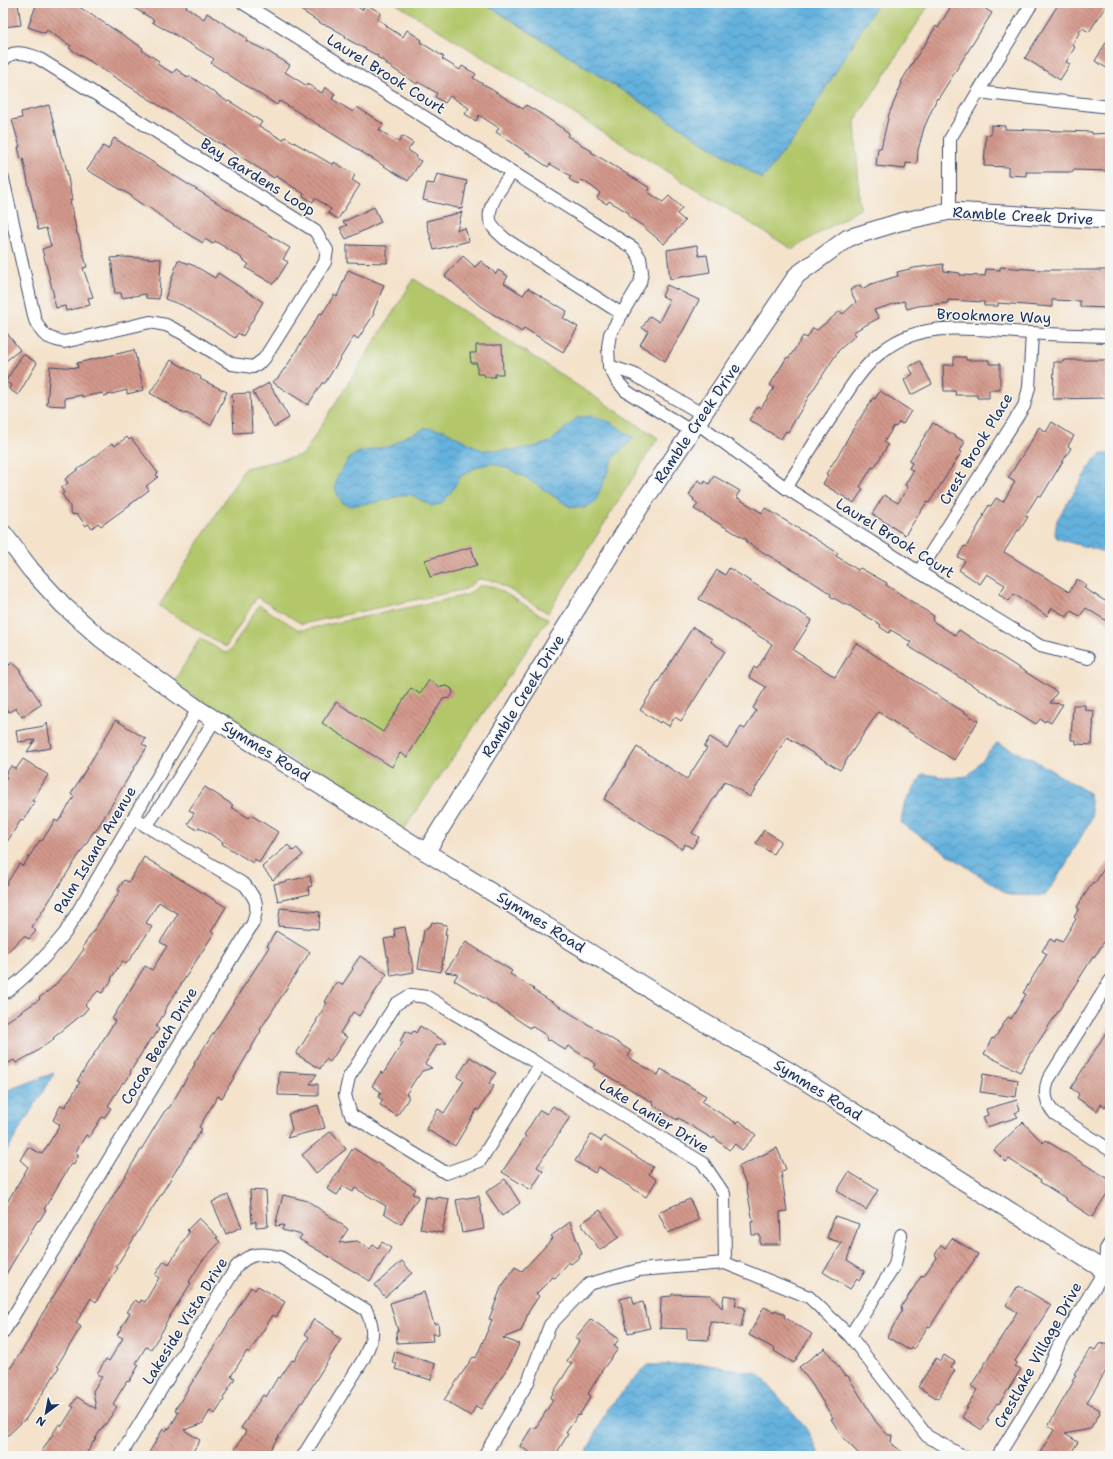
<svg xmlns="http://www.w3.org/2000/svg" width="1113" height="1459" font-family="'Shantell Sans',sans-serif">
	<defs>
		<pattern id="water-waves" width="16" height="10" patternUnits="userSpaceOnUse"><rect width="16" height="10" fill="#64b1dd"/><path d="M0 5q4-4 8 0t8 0" fill="none" stroke="#5290b6"/></pattern>
		<pattern id="building-back-hatch" width="6" height="6" patternUnits="userSpaceOnUse"><rect width="6" height="6" fill="#d3988b"/><path d="M-1 5l2 2M0 0l6 6M5-1l2 2" fill="none" stroke="#aa7c75"/></pattern>
	</defs>
	<rect width="100%" height="100%" fill="#f6f6f2"/>
	<filter id="ink" filterUnits="userSpaceOnUse"><feTurbulence type="fractalNoise" baseFrequency=".025" numOctaves="2"/><feDisplacementMap in="SourceGraphic" scale="8" xChannelSelector="R" yChannelSelector="G"/><feConvolveMatrix kernelMatrix="1 2 1 2 8 2 1 2 1" color-interpolation-filters="sRGB"/></filter>
	<filter id="wash" filterUnits="userSpaceOnUse"><feTurbulence type="fractalNoise" baseFrequency=".012" numOctaves="4" result="noise"/><feDisplacementMap in="SourceGraphic" scale="16" xChannelSelector="R" yChannelSelector="G"/><feGaussianBlur stdDeviation="0.9" result="paint"/><feColorMatrix in="noise" values="0 0 0 0 0 0 0 0 0 0 0 0 0 0 0 0 0 1.4 0 .05"/><feComposite in="paint" operator="in"/></filter>
	<g filter="url(#wash)">
		<rect width="100%" height="100%" fill="#f4e2ca"/>
		<g fill="#b3c76b" stroke="#677b64">
			<path d="M395,3H484L762,179L796,136L878,3H930L855,121L860,209L792,249Z"/>
			<path d="M414,279L658,438L548,613L495,581L478,579L466,589L302,624L257,597L226,647L159,606L245,468L303,455Z"/>
			<path d="M479,586H493L548,619L404,829L218,713L174,682L200,638L223,652L226,653L230,651L259,605L299,630H303L467,595Z"/>
		</g>
		<g fill="url(#water-waves)" stroke="#40709e">
			<path d="M484,3H878L796,136L762,179Z"/>
			<path d="M592,416L608,421L633,437L631,441L614,457L595,502L584,508L570,507L525,477L507,468L491,463L475,468L460,477L452,491L441,504L432,506L410,494L399,496L387,500L351,506L343,503L338,496L335,487L337,477L349,459L357,453L374,449L391,446L402,438L426,428L444,430L482,450H515L534,447L550,442L577,418Z"/>
			<path d="M1102,454H1110V553L1068,542L1057,538L1055,534L1057,520L1085,474L1095,459Z"/>
			<path d="M997,743L1032,759L1089,793L1092,817L1066,864L1045,896L1009,895L901,823L904,805L923,774L951,778L968,776Z"/>
			<path d="M54,1073L3,1157V1092Z"/>
			<path d="M703,1364L759,1374L809,1432L820,1456H585L607,1409L647,1365Z"/>
		</g>
		<g id="blocks">
			<g fill="url(#building-back-hatch)">
				<path d="M3,3H18L21,25L3,27Z"/>
				<path d="M37,3H73L143,48L142,50L159,61L157,64L173,73L176,69L189,78L190,76L228,102L229,101L262,122L259,126L283,140L285,137L333,165L334,162L355,175L352,180L360,185L338,219L328,213L331,209L315,198L313,202L303,196L304,194L276,176L274,178L218,142V143L69,48L71,46L47,30L45,33L28,27Z"/>
				<path d="M126,3H188L186,7L204,19L207,13L247,38L246,41L267,51L290,65L285,72L307,86V84L322,93L325,87L335,94L332,99L353,112L357,107L383,124L379,130L399,142L402,136L413,143L408,150L417,156L416,158L421,161L408,181L285,104L279,101L277,105L240,82L211,63L214,59L164,28V29L152,22L154,20Z"/>
				<path d="M290,3H351L362,10L366,4L381,13L377,19L387,25L386,26L403,37L407,30L422,40L420,42L444,57L442,59L460,70L462,66L476,74L473,78L523,109L526,105L541,114L569,133L567,136L592,151L591,152L650,188L648,192L663,202L669,196L682,208L677,214L685,221L664,244L640,224L628,216L629,213L609,201L607,204L597,198L600,193L591,186L582,180L578,185L569,179L571,176L550,164L548,167L496,132L499,128L479,115L476,121L465,114L469,108L450,96L445,103L435,97L437,93L418,82L417,84L386,64L387,63L377,57L378,56L345,38L346,36L329,26L322,24Z"/>
				<path d="M953,3H987L984,8L992,13L938,99L937,98L924,128L918,150L917,164L906,163L905,169L876,166L878,148H881L889,114L902,83L901,82L923,46H924L936,26L938,28Z"/>
				<path d="M1059,3H1108L1089,32L1082,28L1072,45L1075,47L1066,62L1070,64L1060,80L1025,58Z"/>
				<path d="M1110,36V70L1095,61Z"/>
				<path d="M49,105L62,158H64L67,172L72,200H70L77,234H78L87,267L83,268L93,297L88,298L90,305L66,311L65,306L56,308L53,296H54L42,249L51,246L46,228L38,230L23,158L21,159L18,147H20L12,120L22,118L21,112Z"/>
				<path d="M991,125L1005,126V129L1092,132V134L1110,133V171L1073,170V172H1026V176L1008,175V167L984,166L986,135H991Z"/>
				<path d="M114,138L290,248L283,259L288,262L276,281H275L273,284L246,268L249,264L241,259L242,258L215,241L213,244L205,239L203,243L173,225L147,206L146,207L131,197L132,196L87,170L103,146L108,149Z"/>
				<path d="M437,174L467,181L462,209L423,200L427,183L434,184Z"/>
				<path d="M374,207L381,222L346,239L340,228L347,225L343,222Z"/>
				<path d="M462,212L457,230L465,228L469,241L434,250L426,221Z"/>
				<path d="M347,245L387,246V263L347,262Z"/>
				<path d="M697,245L699,256L707,255L710,272L670,279L667,250Z"/>
				<path d="M463,256L475,267L481,261L496,274L498,270L508,276L504,283L523,295L528,288L557,306V305L567,311L563,318L578,327L563,352L524,328L522,332L480,306L445,276Z"/>
				<path d="M124,257L161,259L159,299L146,298V294L122,298L121,293H115L111,258Z"/>
				<path d="M178,260L195,266L215,278L218,273L263,302L243,336L238,333L235,338L182,305L165,299Z"/>
				<path d="M943,264L944,271L960,273V275L985,276L986,269L1000,270V267L1040,270H1110V308L1080,307V301L1052,300V307L998,303V306H984V302L948,300V303L918,306L907,309L904,301L874,310L879,318L853,332L856,335L839,350L809,396L788,432L786,431L781,439L749,420L758,406L761,408L774,388L770,385L787,357L789,358L803,336L807,338L813,328L817,330L840,311L843,314L856,302L850,290L860,285L862,289L871,284L898,276L897,272L914,268Z"/>
				<path d="M348,270L384,285L373,313L374,314L358,339L354,336L325,383H322L308,405L272,382L278,378L284,369H285L320,313L322,314L334,295L337,297Z"/>
				<path d="M667,285L699,300L684,329L665,361L640,345L648,331L642,328L650,316L659,322L670,300L662,296Z"/>
				<path d="M3,328L20,350L3,363Z"/>
				<path d="M476,345H502L503,374H495V377H485L484,374H477V363H471L470,353H476Z"/>
				<path d="M134,350L144,390L127,394V390L104,396L103,393L82,397V395L65,398V406L47,405L50,366L78,368L77,363Z"/>
				<path d="M23,354L37,363L18,395L9,389L11,385L5,382Z"/>
				<path d="M954,357H966V360H989V364H1000V390H989V398H977V395H956L955,391H944L943,365H954Z"/>
				<path d="M171,360L201,377L200,379L227,392L211,425L186,413L185,414L150,393Z"/>
				<path d="M1064,360H1106V398L1053,399L1054,362H1063Z"/>
				<path d="M920,361L932,384L911,395L904,380L913,374L909,367Z"/>
				<path d="M269,383L289,418L274,427L253,392Z"/>
				<path d="M880,391L911,411L903,424L899,422L896,427L894,426L884,442L888,445L874,468L872,467L860,487L863,489L854,503L823,484L828,475L826,474L842,449L850,434L873,398L875,399Z"/>
				<path d="M250,393L252,432L234,433L232,394Z"/>
				<path d="M1052,422L1074,436L1068,446L1071,448L1041,497L1038,495L1025,516L1028,517L1019,531L1018,530L1004,552L1069,592L1077,579L1087,585L1084,588L1110,604V623L1086,608L1080,616L1071,611L1067,617L1052,608L1047,616L1014,594L1009,601L999,594L1005,585L987,574L980,584L959,570L965,561L958,557L964,546L966,547L984,516L983,515L989,505L991,506L996,498L1003,502L1015,482L1008,478L1033,438L1039,427L1046,432Z"/>
				<path d="M933,423L965,442L960,451L962,452L955,462L929,503L927,502L905,535L872,514L884,495L898,503L908,487L905,485L913,471L909,468L912,463L909,461Z"/>
				<path d="M127,437L129,440L131,438L158,473L156,475L158,477L146,486L149,490L123,510L101,526L98,523L92,528L88,524L86,526L78,515L72,514L70,511V506L62,494L64,493L61,488L68,483L65,479L85,464L112,443L115,446Z"/>
				<path d="M714,476L740,491L736,497L762,513L765,508L838,553L836,556L858,570L860,568L887,583L886,585L934,616L932,620L934,622L955,635L959,630L1057,692L1050,703L1063,704L1051,723L1046,720L1045,722L1040,719L1036,724L908,646L911,642L891,630L889,633L880,627L881,625L845,603L844,604L830,596L831,594L808,579L746,542L747,540L694,509L698,504L693,500L694,499L689,495L698,480L704,484L705,481L709,484Z"/>
				<path d="M471,547L477,565L443,575V573L430,577L425,560Z"/>
				<path d="M729,568L812,620L793,650L835,677L856,643L978,721L954,760L878,712L840,770L787,737L750,797L725,781L692,833L699,837L692,848L685,844L682,849L604,799L637,747L687,779L707,748L704,747L710,737L727,748L741,727L745,729L756,711L753,708L766,687L749,677L754,667L757,669L772,644L699,599L717,570L725,575Z"/>
				<path d="M693,627L712,639L711,642L725,651L681,721L675,717L669,726L661,721L660,723L640,710Z"/>
				<path d="M3,660L10,665L12,662L21,670L20,672L42,704L22,717L16,708L9,712L3,704Z"/>
				<path d="M429,680L440,687L447,686L452,689L453,693L450,698L443,699L407,757L400,753L392,767L322,723L336,702L383,732L411,688L420,694Z"/>
				<path d="M1073,705H1085V710L1094,711L1092,745L1076,744V740H1071Z"/>
				<path d="M116,720L146,739L142,744L147,747L95,832L94,831L79,855L32,927L36,931L29,939L24,936L3,956V889L19,864L23,866L40,840L42,841L55,820L58,822L74,797L71,794Z"/>
				<path d="M47,722L51,748L27,752L35,740L18,742L16,731L44,726Z"/>
				<path d="M23,759L48,775L32,801L35,802L23,821L21,820L3,848V783L7,777L5,775L11,766L16,769Z"/>
				<path d="M205,787L233,805L231,807L249,818L251,815L278,832L259,863L255,859L253,863L222,844L223,842L199,827L197,830L188,824L194,813L189,810Z"/>
				<path d="M764,830L781,841L773,854L756,843Z"/>
				<path d="M288,845L293,851L297,848L303,855L273,880L262,867Z"/>
				<path d="M144,857L226,907L211,932L214,933L164,1011L165,1012L156,1027L159,1029L153,1039L151,1038L130,1072L131,1073L125,1083L123,1082L108,1106L111,1108L104,1118L102,1117L89,1137L86,1135L75,1153L79,1155L73,1165L71,1164L44,1209L46,1210L39,1221L38,1220L17,1253L18,1254L3,1279V1209L28,1167L20,1160L28,1147L42,1154L60,1125L53,1120L61,1105L65,1107L80,1082L77,1081L115,1021L112,1019L145,966L152,970L167,946L160,942L178,914L159,902L146,923L152,927L130,959L126,964L122,961L111,979L112,980L102,993L98,991L85,1005L88,1008L84,1013L53,1038L54,1039L34,1053L16,1063L14,1060L3,1066V1024L40,999L39,998L52,988L69,970L84,949L82,948L120,891L118,890L124,880L129,882Z"/>
				<path d="M1110,859V932L1094,958L1093,957L1032,1052H1031L1020,1072L984,1054L992,1038L994,1039L1008,1017L1011,1019L1026,994L1023,993L1047,954L1042,951L1050,939L1055,942L1056,939L1062,942L1076,919L1074,917L1079,909L1077,907L1093,882L1095,883Z"/>
				<path d="M310,876L312,886L308,887L309,894L278,901L274,884Z"/>
				<path d="M280,908L320,912L318,929L278,926Z"/>
				<path d="M432,922L447,925L445,934H447L441,972L418,968L424,930L431,925Z"/>
				<path d="M405,927L414,972L391,976L384,939L395,937L394,929Z"/>
				<path d="M276,931L310,952L260,1030L261,1031L222,1098L218,1096L199,1127L202,1129L201,1130L116,1267L118,1268L108,1282L96,1302L91,1298L76,1323L81,1327L57,1366L59,1367L50,1382L25,1420H24L3,1440V1379L31,1337L30,1336L41,1316L63,1281L97,1222L164,1112L168,1108H169L195,1064L194,1063L257,966L269,947L267,946Z"/>
				<path d="M466,942L512,971L510,974L534,989L533,990L631,1051L628,1057L658,1075L661,1069L706,1096L702,1102L736,1123L739,1120L756,1135L742,1150L735,1144L729,1150L714,1137L713,1139L678,1118L677,1120L653,1105L654,1103L594,1068L596,1064L568,1046L565,1050L550,1040L547,1041L546,1035L531,1026L530,1028L497,1006L454,980L458,974L445,972Z"/>
				<path d="M360,956L387,974L359,1016L353,1012L340,1033L347,1037L330,1062L326,1059L320,1069L296,1054L317,1021H316L327,1003L325,1002L335,984L337,982L342,985L353,969L352,968Z"/>
				<path d="M420,1026L447,1043L437,1045L425,1064L432,1068L422,1071L418,1077H417L406,1094L408,1095V1099L397,1116L380,1105L383,1100L378,1097L381,1092L372,1086L381,1072L383,1074L403,1042L400,1041L406,1031L411,1034L414,1031L416,1033Z"/>
				<path d="M1110,1026V1100L1105,1107L1101,1104L1097,1111L1077,1098L1079,1094L1071,1088Z"/>
				<path d="M470,1057L496,1073L489,1083L494,1086L479,1110L477,1109L455,1146L426,1129L438,1109L444,1113L464,1081L457,1077Z"/>
				<path d="M279,1072L317,1074L310,1084H318V1096L278,1095Z"/>
				<path d="M983,1074L1018,1080L1016,1097L980,1092Z"/>
				<path d="M1017,1100L1020,1111L1015,1113L1018,1117L987,1127L983,1117L988,1115L986,1109Z"/>
				<path d="M318,1105L325,1128L287,1138L292,1129L288,1114Z"/>
				<path d="M553,1106L570,1117L537,1167L543,1171L531,1190L502,1172L526,1136L524,1135L540,1110L547,1114Z"/>
				<path d="M1023,1122L1043,1143L1045,1140L1110,1180V1189L1092,1217L1066,1200L1067,1199L1040,1182L1041,1180L1009,1159L1006,1162L994,1150Z"/>
				<path d="M331,1131L346,1149L316,1173L302,1155Z"/>
				<path d="M591,1135L601,1141L604,1136L653,1167L649,1174L657,1180L646,1197L599,1167L595,1173L575,1161Z"/>
				<path d="M353,1148L396,1175V1176L416,1189L412,1194L419,1196L401,1224L384,1213L386,1206L355,1188L353,1192L343,1186L337,1195L327,1189Z"/>
				<path d="M777,1148L786,1169L781,1172L787,1211L780,1212L781,1244H760V1235H752L751,1222H753L746,1184L738,1167Z"/>
				<path d="M849,1172L878,1190L866,1210L837,1191Z"/>
				<path d="M505,1179L520,1203L502,1216L486,1192Z"/>
				<path d="M250,1190L266,1191L268,1226L256,1227V1221L252,1223Z"/>
				<path d="M228,1195L242,1227L226,1234L212,1202Z"/>
				<path d="M283,1195L308,1201L348,1229L339,1243L357,1241L370,1249L373,1245L378,1248L382,1242L391,1248L370,1281L299,1239L302,1235L282,1230L284,1225L275,1226Z"/>
				<path d="M479,1196L484,1229L462,1233L456,1200Z"/>
				<path d="M426,1197L437,1199V1197L449,1199L442,1233L420,1229Z"/>
				<path d="M690,1199L699,1220L668,1233L658,1212Z"/>
				<path d="M600,1210L619,1237L600,1250L581,1224Z"/>
				<path d="M835,1216L859,1224L847,1260L865,1271L859,1281L857,1279L850,1289L823,1272L842,1243L827,1238Z"/>
				<path d="M199,1218L218,1237L216,1238L220,1242L202,1261L189,1282L191,1283L165,1324L166,1325L151,1349L146,1347L136,1363L139,1365L129,1382L127,1381L113,1404L117,1407L105,1425L100,1431L85,1456H50L42,1451L59,1424L62,1426L74,1407L71,1406L77,1397L96,1409L93,1391L102,1377L97,1374L106,1359L109,1361L123,1338L117,1335L130,1313L127,1312L135,1300L140,1303L141,1300L145,1302L159,1278L155,1275L164,1261L169,1264L189,1232L187,1230Z"/>
				<path d="M570,1222L582,1254L579,1255L580,1257L571,1264L569,1262L555,1278L553,1277L536,1294L539,1296L529,1311L521,1331L503,1338L519,1344L511,1362L481,1409L476,1406L471,1416L444,1400L473,1357L476,1358L492,1320L489,1319L501,1288L515,1267L522,1271L553,1238L551,1236Z"/>
				<path d="M952,1238L978,1254L965,1274L964,1273L930,1327L928,1326L914,1349L911,1347L909,1350L887,1337L902,1311L901,1307L922,1275L924,1276L926,1273L937,1256L935,1255L941,1245L945,1248Z"/>
				<path d="M402,1261L412,1273L385,1297L375,1285Z"/>
				<path d="M258,1286L285,1302L276,1317L273,1315L249,1353L247,1351L231,1376L235,1378L223,1398L224,1400L215,1414L210,1411L202,1424L184,1430L200,1440L190,1456H147L163,1429L166,1431L168,1428L169,1429L179,1412L175,1410L242,1301L251,1287L255,1290Z"/>
				<path d="M1019,1286L1051,1305L1015,1361L1017,1363L1015,1366L1021,1369L999,1404L997,1403L987,1419L989,1420L982,1430L962,1417L968,1408H966L977,1390L971,1386L1017,1312L1006,1305L1017,1287L1018,1288Z"/>
				<path d="M424,1292L434,1324L438,1323L439,1334H432L433,1341L397,1343L396,1331H398L390,1303Z"/>
				<path d="M672,1294L710,1295L722,1308L724,1295L737,1297L735,1305L745,1308L741,1327L710,1321L709,1340L687,1339V1329L660,1328L661,1297L672,1296Z"/>
				<path d="M632,1296L634,1304L643,1302L650,1328L628,1333L620,1299Z"/>
				<path d="M764,1307L774,1312L775,1310L785,1315L784,1317L812,1334L794,1363L774,1351L775,1349L749,1335Z"/>
				<path d="M314,1319L334,1332L333,1334L341,1339L302,1403L301,1402L266,1456H238L233,1453L246,1431L241,1428L263,1395L266,1397L278,1377L280,1378L292,1360L294,1361L309,1337L305,1334Z"/>
				<path d="M591,1319L619,1339L614,1346L618,1349L603,1369L588,1394L591,1396L579,1416L578,1415L566,1433L568,1434L555,1456H535L520,1446L532,1427L535,1429L553,1400L550,1398L572,1363L567,1361L579,1341L575,1338Z"/>
				<path d="M1105,1343L1110,1346V1373L1106,1371L1087,1402L1100,1410L1099,1412L1100,1413L1090,1429L1065,1434L1078,1442L1069,1456H1038L1054,1430L1048,1426L1074,1381L1072,1380L1076,1375L1074,1374L1091,1348L1095,1350L1099,1344Z"/>
				<path d="M825,1348L844,1375L848,1376L876,1422L888,1435H892L891,1443L907,1456H861L844,1439L831,1419L833,1418L811,1383L799,1367Z"/>
				<path d="M395,1351L435,1364L431,1380L395,1369L397,1364L392,1363Z"/>
				<path d="M944,1355L955,1362L951,1368L955,1370L938,1399L918,1387L936,1358L940,1361Z"/>
			</g>
		</g>
	</g>
	<g filter="url(#ink)">
		<use href="#blocks" fill-opacity="0" stroke="#3c4a6e" stroke-width="1"/>
		<g fill="none" stroke-linecap="round" stroke-linejoin="round">
			<defs>
				<g id="street">
					<path d="M243,3L633,248L640,258L642,272L640,283L610,334L608,347L609,366L617,381L626,391L691,431"/>
					<path d="M1032,3L978,92L1110,107"/>
					<path d="M3,61C11,49 27,53 38,58L315,231L327,250L325,262L264,359L253,367L232,364L182,333L166,325L150,322L64,342C46,338 43,336 35,320L3,179"/>
					<path d="M512,172C504,185 487,203 490,220C491,228 500,234 505,239L622,314"/>
					<path d="M950,211V139L978,92"/>
					<path d="M609,366L633,374L702,414"/>
					<path d="M697,423L786,488L919,572L1040,646L1088,658"/>
					<path d="M786,488C801,464 816,440 832,416C847,393 861,367 884,350C925,317 983,331 1031,333C1057,335 1084,335 1110,336"/>
					<path d="M919,572L1024,406L1029,388L1032,333"/>
					<path d="M146,826L167,797L215,719"/>
					<path d="M1110,981L1048,1080C1043,1094 1046,1104 1055,1114L1110,1150"/>
					<path d="M3,994C28,976 46,957 65,933L198,709"/>
					<path d="M411,995L427,997L540,1065L480,1161L446,1173L351,1115L345,1095L349,1077L396,1004Z"/>
					<path d="M540,1065L703,1163L724,1194L725,1263"/>
					<path d="M1105,1270L1106,1249L1110,1243"/>
					<path d="M3,1333L253,923C259,904 257,901 245,885L133,818"/>
					<path d="M850,1336L895,1265L901,1235"/>
					<path d="M120,1456L237,1266C250,1252 263,1253 280,1257L366,1310C376,1331 373,1339 363,1360L303,1456"/>
					<path d="M484,1456L528,1382L550,1325L589,1284L639,1270L725,1263L809,1297L850,1336L927,1436L963,1456"/>
					<path d="M998,1456L1043,1383L1058,1347L1105,1270L1110,1267"/>
				</g>
				<g id="secondary">
					<path d="M3,533L31,570L63,605L100,638L198,709L426,852L698,1019L789,1071L1110,1274"/>
					<path d="M426,852L640,507L797,275L848,238L900,222L950,211L1110,220"/>
				</g>
			</defs>
			<use href="#street" stroke="#3c4a6e" stroke-width="14"/>
			<use href="#secondary" stroke="#3c4a6e" stroke-width="19"/>
			<use href="#street" stroke="#fff" stroke-width="12"/>
			<use href="#secondary" stroke="#fff" stroke-width="17"/>
		</g>
	</g>
	<g text-anchor="middle" dominant-baseline="central" stroke-width="3" stroke-linejoin="round" paint-order="stroke">
		<g font-size="15" fill="#1b2f5e" stroke="#f6f6f2">
			<text transform="translate(386 74) rotate(32)">Laurel Brook Court</text>
			<text transform="translate(258 177) rotate(32)">Bay Gardens Loop</text>
			<text transform="translate(1023 216) rotate(3)">Ramble Creek Drive</text>
			<text transform="translate(994 316) rotate(2)">Brookmore Way</text>
			<text transform="translate(697 423) rotate(-56)">Ramble Creek Drive</text>
			<text transform="translate(976 449) rotate(-59)">Crest Brook Place</text>
			<text transform="translate(895 538) rotate(32)">Laurel Brook Court</text>
			<text transform="translate(523 696) rotate(-58)">Ramble Creek Drive</text>
			<text transform="translate(266 751) rotate(32)">Symmes Road</text>
			<text transform="translate(95 850) rotate(-59)">Palm Island Avenue</text>
			<text transform="translate(541 922) rotate(32)">Symmes Road</text>
			<text transform="translate(159 1046) rotate(-59)">Cocoa Beach Drive</text>
			<text transform="translate(818 1090) rotate(32)">Symmes Road</text>
			<text transform="translate(654 1116) rotate(32)">Lake Lanier Drive</text>
			<text transform="translate(185 1321) rotate(-58)">Lakeside Vista Drive</text>
			<text transform="translate(1038 1355) rotate(-61)">Crestlake Village Drive</text>
		</g>
	</g>
	<rect width="1113" height="1459" fill="none" stroke="#f6f6f2" stroke-width="16"/>
	<g transform="translate(46 1413) rotate(212)" stroke="#f6f6f2" stroke-width="3" paint-order="stroke">
	<path d="M0-3L7 15L0 10L-7 15Z" fill="#1b2f5e"/>
	<text y="-6" font-size="11" font-weight="bold" text-anchor="middle" fill="#1b2f5e">N</text>
	</g>
</svg>
